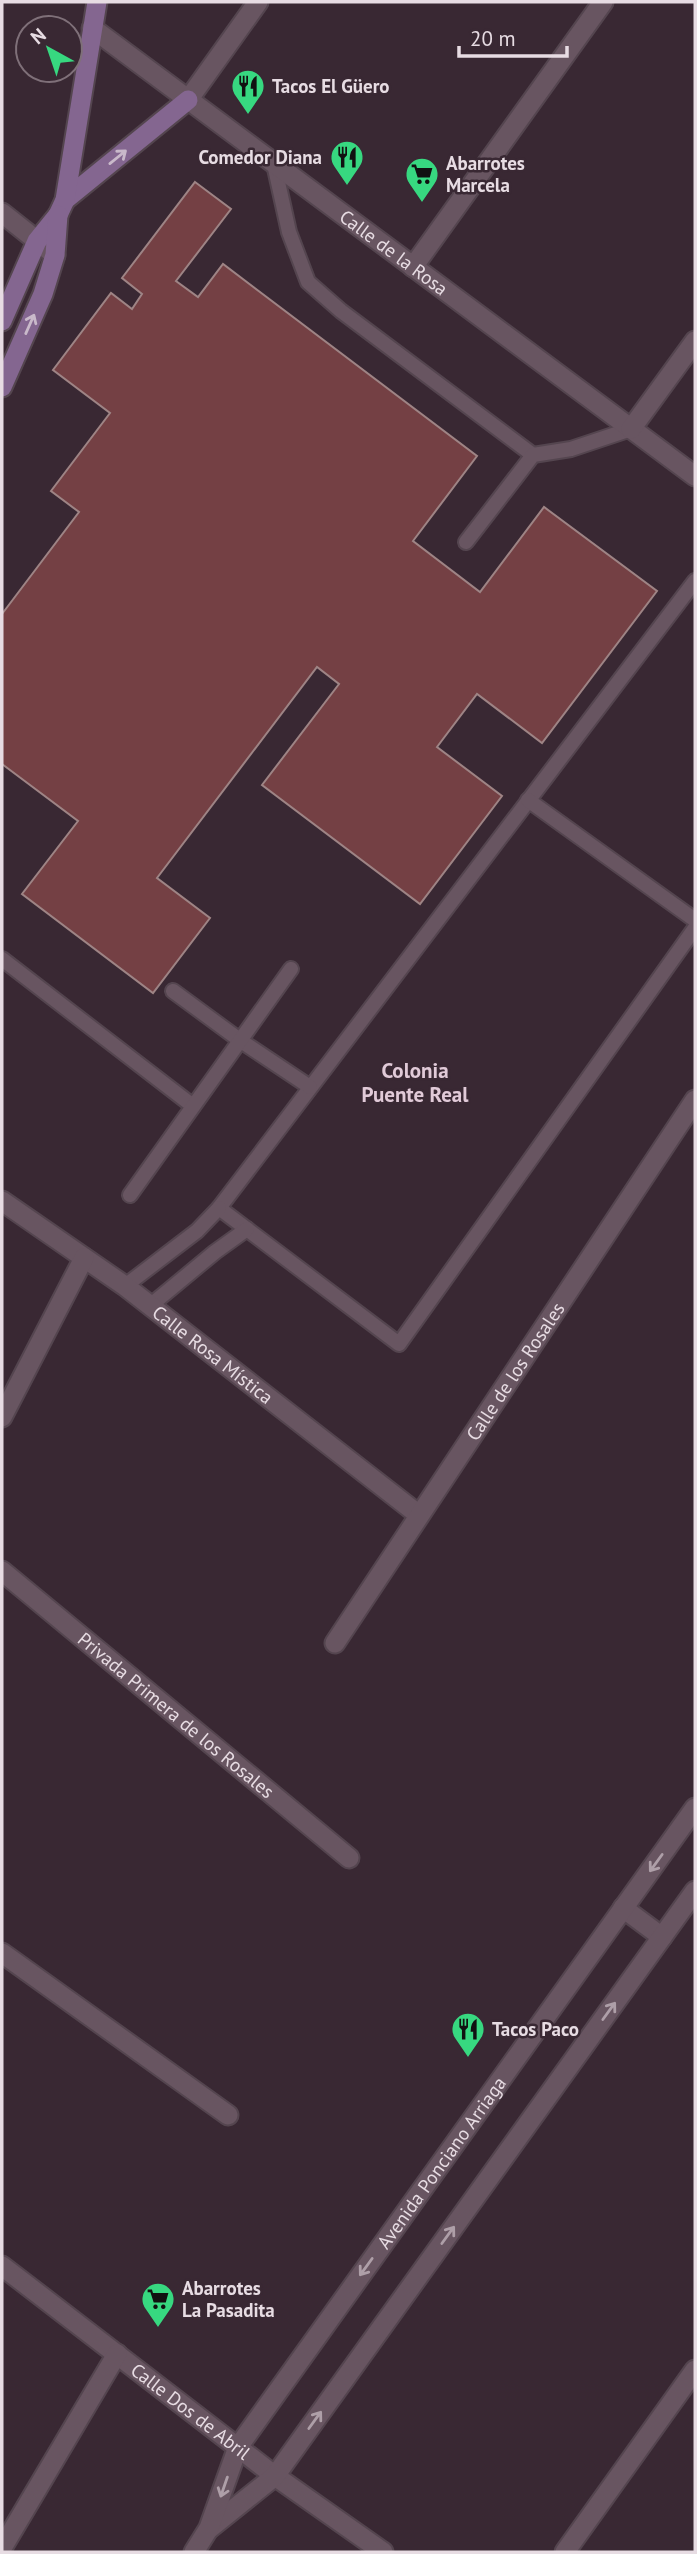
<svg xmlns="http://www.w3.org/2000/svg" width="697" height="2554" font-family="'PT Sans',sans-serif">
	<rect width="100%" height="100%" fill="#392833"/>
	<path fill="#744044" stroke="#9e8485" stroke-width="2" d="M195,182L231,209L176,281L198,297L223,264L477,456L413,541L480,592L544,507L657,591L542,743L477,694L437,747L502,796L420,904L262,785L339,684L317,667L157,878L210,918L153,993L22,894L78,821L2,764V614L79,512L51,491L110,413L53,370L111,293L132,309L142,294L122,278Z"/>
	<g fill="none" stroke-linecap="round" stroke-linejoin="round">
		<defs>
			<g id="service">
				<path d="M274,164L289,232L308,282L341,311L533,455"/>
				<path d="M466,542L533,455L571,449L631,429"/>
				<path d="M695,581L219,1208L399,1344L695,928"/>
				<path d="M528,800L695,920"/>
				<path d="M2,959L193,1106"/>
				<path d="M173,991L241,1041L310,1087"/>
				<path d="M130,1195L291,969"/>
				<path d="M125,1286L197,1231L219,1208"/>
				<path d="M151,1305L215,1252L247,1229"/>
			</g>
			<g id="minor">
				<path id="s1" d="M92,28L695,476"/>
				<path d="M188,100L258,2"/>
				<path d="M2,213L55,255"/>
				<path d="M413,267L603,2"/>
				<path d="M631,429L695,341"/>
				<path id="s2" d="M2,1201L125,1286L419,1515"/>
				<path d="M2,1417L84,1258"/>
				<path id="s3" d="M2,1571L349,1858"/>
				<path id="s4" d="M335,1643L695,1100"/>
				<path d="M623,1908L662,1937"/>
				<path d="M2,1953L228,2115"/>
				<path id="s5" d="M2,2266L275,2476L383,2552"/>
				<path d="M210,2528L275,2476L695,1891"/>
				<path d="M2,2548L117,2354"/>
				<path id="s6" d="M194,2552L209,2528L238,2447L695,1808"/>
				<path d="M565,2552L695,2370"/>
			</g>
			<g id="secondary">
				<path d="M65,200L188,100"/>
				<path d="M2,321L37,241L58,215L65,200L97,2"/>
				<path d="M2,387L43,294L55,255L58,215"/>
			</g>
		</defs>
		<use href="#service" stroke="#54454f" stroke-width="18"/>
		<use href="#minor" stroke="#54454f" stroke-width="23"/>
		<use href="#secondary" stroke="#54454f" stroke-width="23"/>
		<use href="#service" stroke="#685561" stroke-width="14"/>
		<use href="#minor" stroke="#685561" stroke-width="19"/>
		<use href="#secondary" stroke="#846690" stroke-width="19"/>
	</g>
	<defs><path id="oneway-shaft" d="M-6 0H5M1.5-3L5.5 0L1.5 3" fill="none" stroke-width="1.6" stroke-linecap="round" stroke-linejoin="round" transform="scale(1.75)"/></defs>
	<g stroke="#c9b9ca">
		<use href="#oneway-shaft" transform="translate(118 157) rotate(-39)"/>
		<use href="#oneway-shaft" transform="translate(30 324) rotate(-66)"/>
	</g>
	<g stroke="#ae9fa8">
		<use href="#oneway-shaft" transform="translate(656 1863) rotate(126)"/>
		<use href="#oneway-shaft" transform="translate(609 2011) rotate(-54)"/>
		<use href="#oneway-shaft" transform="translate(448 2235) rotate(-54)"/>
		<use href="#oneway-shaft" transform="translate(366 2267) rotate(126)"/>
		<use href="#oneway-shaft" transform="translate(315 2420) rotate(-54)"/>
		<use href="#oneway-shaft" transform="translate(224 2487) rotate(109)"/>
	</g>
	<defs>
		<symbol id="restaurant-pin" viewBox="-11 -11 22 30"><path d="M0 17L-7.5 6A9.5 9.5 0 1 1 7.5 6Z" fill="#37d880" stroke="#392833"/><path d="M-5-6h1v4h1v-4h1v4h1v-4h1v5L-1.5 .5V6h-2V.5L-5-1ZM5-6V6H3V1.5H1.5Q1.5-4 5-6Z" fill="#111"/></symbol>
		<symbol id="supermarket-pin" viewBox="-11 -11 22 30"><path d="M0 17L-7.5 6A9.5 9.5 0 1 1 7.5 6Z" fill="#37d880" stroke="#392833"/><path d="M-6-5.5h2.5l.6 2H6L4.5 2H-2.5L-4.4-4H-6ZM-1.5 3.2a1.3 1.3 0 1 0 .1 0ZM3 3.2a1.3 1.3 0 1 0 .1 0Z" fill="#111"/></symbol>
	</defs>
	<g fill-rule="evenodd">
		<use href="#restaurant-pin" x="229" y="67" width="38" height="52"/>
		<use href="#restaurant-pin" x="328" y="138" width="38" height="52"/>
		<use href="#supermarket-pin" x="403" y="155" width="38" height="52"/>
		<use href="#restaurant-pin" x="449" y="2010" width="38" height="52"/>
		<use href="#supermarket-pin" x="139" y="2280" width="38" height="52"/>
	</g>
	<g text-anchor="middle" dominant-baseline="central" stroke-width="5" stroke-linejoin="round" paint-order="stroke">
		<g font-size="19" font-weight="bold" fill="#e7dce3" stroke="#392833" text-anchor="start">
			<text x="272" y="86">Tacos El Güero</text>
			<text x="322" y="157" text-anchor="end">Comedor Diana</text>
			<text x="446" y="163">Abarrotes<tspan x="446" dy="22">Marcela</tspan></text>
			<text x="492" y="2029">Tacos Paco</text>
			<text x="182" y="2288">Abarrotes<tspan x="182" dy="22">La Pasadita</tspan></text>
		</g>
		<g font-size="19" fill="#e7dce3" stroke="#392833">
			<text stroke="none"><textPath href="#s1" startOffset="376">Calle de la Rosa</textPath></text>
			<text stroke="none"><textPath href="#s2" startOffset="261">Calle Rosa Mística</textPath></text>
			<text stroke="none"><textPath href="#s4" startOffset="326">Calle de los Rosales</textPath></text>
			<text stroke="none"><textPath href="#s3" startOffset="226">Privada Primera de los Rosales</textPath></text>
			<text stroke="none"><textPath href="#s6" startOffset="464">Avenida Ponciano Arriaga</textPath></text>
			<text stroke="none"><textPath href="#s5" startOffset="238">Calle Dos de Abril</textPath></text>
		</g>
		<g font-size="21" font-weight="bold" fill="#e1cad8" stroke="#392833">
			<text x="415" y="1070">Colonia<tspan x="415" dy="24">Puente Real</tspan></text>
		</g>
	</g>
	<rect width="697" height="2554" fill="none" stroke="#e7dce3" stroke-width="7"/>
	<g transform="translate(49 49) rotate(320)"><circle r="33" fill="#392833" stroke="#7f7079" stroke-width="2"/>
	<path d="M0-5L12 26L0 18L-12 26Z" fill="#37d880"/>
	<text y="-10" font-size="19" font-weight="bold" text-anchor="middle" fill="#e7dce3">N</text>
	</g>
	<path d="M459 46v10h108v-10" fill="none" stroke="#e7dce3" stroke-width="3.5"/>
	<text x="470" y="46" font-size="21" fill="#e7dce3" stroke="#392833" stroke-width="5" paint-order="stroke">20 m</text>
</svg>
